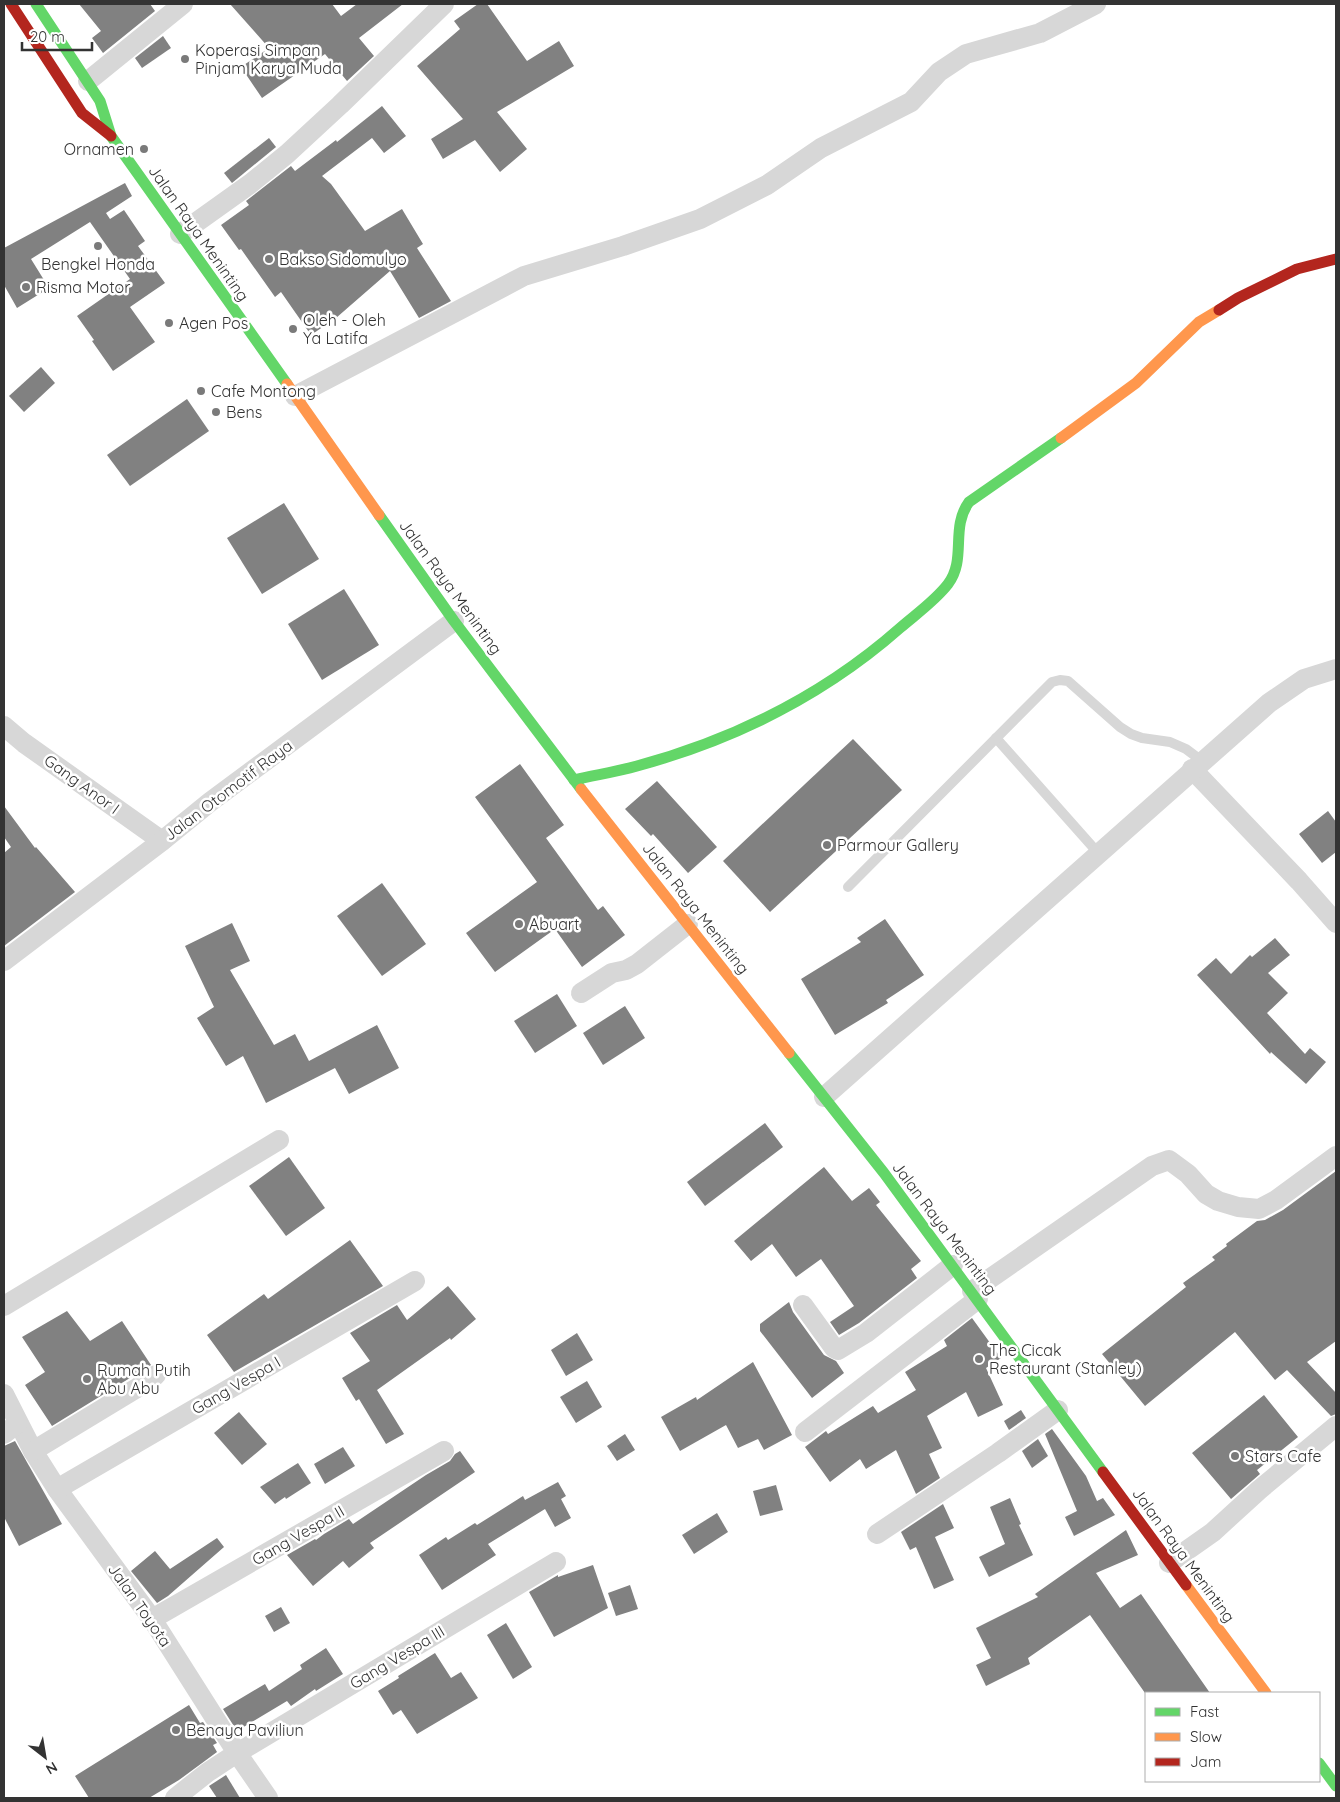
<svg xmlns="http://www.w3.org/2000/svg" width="1340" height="1802" font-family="Quicksand,sans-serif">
	<rect width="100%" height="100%" fill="#fff"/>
	<g fill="#818181">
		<path d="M79,4H150L155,11L103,53L92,38L101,31Z"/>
		<path d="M230,4H332L341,16L357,4H403L359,38L374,56L347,81L325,54L262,98L241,67L269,48Z"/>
		<path d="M478,4H487L527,61L559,41L574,66L497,112L527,149L500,172L475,140L443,159L431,139L463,119L417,66L460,29L454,21Z"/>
		<path d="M163,36L171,48L142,68L135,58Z"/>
		<path d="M382,106L406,136L384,153L372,138L322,176L331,184L365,231L402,209L423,244L417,248L451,301L419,318L390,271L336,318L311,335L281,292L275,297L241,249L239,250L221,225L249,205L246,201L291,166L295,171L336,140L337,142Z"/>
		<path d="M269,138L276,147L232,183L224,173Z"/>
		<path d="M125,183L132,196L106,213L110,219L124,210L145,241L138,246L165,283L130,307L155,342L113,371L92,341L94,340L77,316L130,279L90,222L31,259L49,288L17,308L4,285V248Z"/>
		<path d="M41,367L55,383L24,412L9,396Z"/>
		<path d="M187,399L209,431L130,486L107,455Z"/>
		<path d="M284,503L319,559L262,594L227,538Z"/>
		<path d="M344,589L379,645L322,680L288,624Z"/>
		<path d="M853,739L902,790L770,912L723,861Z"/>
		<path d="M520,764L564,825L546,838L598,910L603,906L625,935L582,967L555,929L495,972L466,933L537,882L475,797Z"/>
		<path d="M657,781L717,847L688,873L653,834L651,836L625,809Z"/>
		<path d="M4,806L35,848L36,847L75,892L4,946V853L11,847L4,837Z"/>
		<path d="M1328,811L1336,822V852L1322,863L1299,834Z"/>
		<path d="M382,883L426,944L382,976L337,916Z"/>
		<path d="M885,919L924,975L886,1000L888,1003L835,1035L801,979L861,942L857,938Z"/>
		<path d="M232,923L250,961L230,970L274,1045L295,1034L309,1061L377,1025L399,1068L349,1094L335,1068L266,1103L243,1056L226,1066L197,1018L214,1007L185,946Z"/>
		<path d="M1275,938L1290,955L1268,973L1288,993L1267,1013L1305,1054L1310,1048L1326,1062L1306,1084L1271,1052L1270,1054L1197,975L1216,958L1231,974L1250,955L1252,957Z"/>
		<path d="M557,994L577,1026L535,1053L514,1021Z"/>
		<path d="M625,1006L645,1038L603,1065L583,1033Z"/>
		<path d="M765,1123L783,1147L705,1206L687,1182Z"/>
		<path d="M289,1157L325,1208L286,1236L249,1186Z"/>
		<path d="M824,1167L852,1201L869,1188L880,1202L876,1205L921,1261L911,1269L917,1278L859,1323L839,1335L830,1322L854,1306L821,1259L796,1277L772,1244L751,1261L734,1241Z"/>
		<path d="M1336,1171V1341L1307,1362L1336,1393V1414L1331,1416L1287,1370L1275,1380L1235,1332L1145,1406L1102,1354L1186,1287L1183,1283L1215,1260L1212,1257L1227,1246L1226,1244L1257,1221L1265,1220L1283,1210Z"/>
		<path d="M350,1240L383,1286L234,1372L207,1335L264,1294L268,1299Z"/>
		<path d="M448,1286L476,1319L451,1340L450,1338L377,1390L404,1434L386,1444L359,1399L356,1401L342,1378L370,1361L350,1333L397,1305L407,1320Z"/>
		<path d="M789,1302L793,1312L824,1355L836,1361L844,1373L812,1398L760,1331V1324Z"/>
		<path d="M67,1311L90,1341L122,1321L151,1365L52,1426L25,1385L45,1372L22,1337Z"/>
		<path d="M972,1318L1001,1358L986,1368L1003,1405L978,1417L966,1392L927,1416L942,1448L929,1454L940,1478L916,1494L896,1450L866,1469L860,1459L830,1482L805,1447L826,1431L828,1434L873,1406L878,1413L916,1390L905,1372L947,1346L944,1340Z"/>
		<path d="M577,1333L593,1360L566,1376L551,1350Z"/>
		<path d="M753,1362L792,1435L764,1450L758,1439L738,1448L726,1425L680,1451L661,1417L696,1397L697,1400Z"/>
		<path d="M587,1381L602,1407L576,1423L560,1397Z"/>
		<path d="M1264,1395L1298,1437L1257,1470L1260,1474L1231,1499L1192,1453Z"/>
		<path d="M1021,1410L1026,1418L1009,1430L1004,1421Z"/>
		<path d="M239,1412L267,1444L242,1465L214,1433Z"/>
		<path d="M1052,1429L1086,1476L1097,1501L1103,1498L1115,1515L1074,1536L1065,1517L1077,1511L1045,1434Z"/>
		<path d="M625,1434L635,1450L617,1461L607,1446Z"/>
		<path d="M1038,1439L1048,1456L1032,1468L1022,1451Z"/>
		<path d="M15,1441L62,1524L19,1546L4,1517V1446Z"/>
		<path d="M343,1447L355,1466L325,1484L314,1464Z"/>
		<path d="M460,1451L475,1472L370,1543L374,1548L349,1568L343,1561L313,1586L287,1555L315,1539L316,1540L324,1534L349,1519L353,1524L426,1475L450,1461L455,1454Z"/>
		<path d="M298,1463L311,1483L286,1499L285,1497L275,1504L260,1487Z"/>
		<path d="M558,1482L566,1496L561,1499L571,1518L555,1527L545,1509L488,1544L496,1555L442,1590L419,1555L446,1537L448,1540L475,1523L477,1525L523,1496L525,1500Z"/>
		<path d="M776,1485L783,1510L760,1516L753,1491Z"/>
		<path d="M1010,1498L1021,1524L1019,1525L1033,1555L989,1577L979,1557L1005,1544L990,1507Z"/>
		<path d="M943,1504L954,1528L935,1537L954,1580L934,1589L916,1547L910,1550L901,1532Z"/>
		<path d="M717,1513L728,1532L694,1554L682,1535Z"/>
		<path d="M1126,1530L1138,1555L1096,1573L1120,1608L1141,1594L1210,1693H1145L1090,1615L1028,1658L1030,1664L986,1686L976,1665L991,1658L976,1628L1038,1597L1035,1594Z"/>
		<path d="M217,1538L224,1547L168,1596L157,1603L131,1571L155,1551L170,1569Z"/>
		<path d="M593,1565L608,1608L554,1637L529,1592L558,1575V1577Z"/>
		<path d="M630,1585L638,1609L616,1616L608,1593Z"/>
		<path d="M281,1607L290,1623L274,1632L265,1616Z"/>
		<path d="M506,1623L532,1667L513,1679L487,1635Z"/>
		<path d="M326,1648L343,1674L316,1691L315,1689L291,1706L287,1701L237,1731L223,1709L265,1684L269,1691L302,1669L300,1665Z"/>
		<path d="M435,1653L451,1678L461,1672L478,1698L417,1734L401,1710L393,1715L378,1691L399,1678L398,1676Z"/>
		<path d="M189,1705L200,1723L203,1722L217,1743L213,1745L217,1752L179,1780L149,1798H89L75,1776Z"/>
		<path d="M226,1775L240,1798H217L209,1786Z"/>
	</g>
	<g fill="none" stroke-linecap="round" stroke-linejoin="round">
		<g stroke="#d7d7d7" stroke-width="10">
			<path d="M996,738L1099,854"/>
			<path d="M848,887L1052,682L1060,680L1068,681L1120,727L1131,734L1142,738L1170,742L1186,749L1202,761"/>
		</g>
		<g stroke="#d7d7d7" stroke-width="20">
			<path d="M88,81L183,4"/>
			<path d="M180,234L250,184L287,154L340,105L444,4"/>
			<path d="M295,396L524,276L623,246L700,219L767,185L821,148L911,102L939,72L966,54L1040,33L1096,4"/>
			<path d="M4,726L24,743L162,841"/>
			<path d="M1192,769L1299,881L1336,923"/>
			<path d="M4,961L162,841L210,802L454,621"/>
			<path d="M581,993L612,973L626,970L637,964L688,924"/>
			<path d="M824,1097L1269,703L1304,679L1336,669"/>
			<path d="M972,1291L1152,1166L1169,1160L1188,1174L1206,1194L1218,1201L1238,1207L1259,1209L1276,1200L1336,1156"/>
			<path d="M803,1305L834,1348L838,1350L866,1333L953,1265"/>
			<path d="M4,1306L279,1140"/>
			<path d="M4,1394L33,1451L57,1489L152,1619L237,1753L208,1772L175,1798"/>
			<path d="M805,1432L978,1299"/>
			<path d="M4,1434L18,1423"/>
			<path d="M33,1451L137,1388L156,1375"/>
			<path d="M57,1489L415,1281"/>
			<path d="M877,1534L998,1453L1058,1410"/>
			<path d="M1169,1563L1213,1532L1259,1490L1336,1426"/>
			<path d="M152,1619L444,1451"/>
			<path d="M268,1798L237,1753L556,1562"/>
		</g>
		<g stroke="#63d668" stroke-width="11">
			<path d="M36,4L100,101L111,136L287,384"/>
			<path d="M379,515L454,621L581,789"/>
			<path d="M574,780C595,775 616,772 637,766C736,739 823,696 900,628C916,614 935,601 948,584C967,559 950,528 969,502L1061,438"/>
			<path d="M789,1053L884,1173L1103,1472"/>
			<path d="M1319,1763L1336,1786"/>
		</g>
		<g stroke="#ff974d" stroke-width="11">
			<path d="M287,384L379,515"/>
			<path d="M1061,438L1136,383L1199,322L1219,310"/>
			<path d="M581,789L789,1053"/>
			<path d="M1186,1585L1266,1693"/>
		</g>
		<g stroke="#b3261e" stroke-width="11">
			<path d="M11,4L82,113L111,136"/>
			<path d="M1219,310L1238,298L1297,269L1336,259"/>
			<path d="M1103,1472L1186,1585"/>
		</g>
	</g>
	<g fill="#7a7a7a" stroke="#fff" stroke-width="2">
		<circle cx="185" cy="59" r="5"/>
		<circle cx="144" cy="149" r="5"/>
		<circle cx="98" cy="246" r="5"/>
		<circle cx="269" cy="259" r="5"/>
		<circle cx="26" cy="287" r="5"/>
		<circle cx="169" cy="323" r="5"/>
		<circle cx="293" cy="329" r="5"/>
		<circle cx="201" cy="391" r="5"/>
		<circle cx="216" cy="412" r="5"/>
		<circle cx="827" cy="845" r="5"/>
		<circle cx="519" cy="924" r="5"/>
		<circle cx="979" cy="1359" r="5"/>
		<circle cx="87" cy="1379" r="5"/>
		<circle cx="1235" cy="1456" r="5"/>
		<circle cx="176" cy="1730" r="5"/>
	</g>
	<g text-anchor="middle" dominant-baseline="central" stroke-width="5" stroke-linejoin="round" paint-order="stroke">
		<g font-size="16" fill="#333" stroke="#fff" text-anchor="start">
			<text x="195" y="50">Koperasi Simpan<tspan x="195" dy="18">Pinjam Karya Muda</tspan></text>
			<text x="134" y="149" text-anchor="end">Ornamen</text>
			<text x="279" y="259">Bakso Sidomulyo</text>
			<text x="98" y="264" text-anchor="middle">Bengkel Honda</text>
			<text x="36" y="287">Risma Motor</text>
			<text x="303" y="320">Oleh - Oleh<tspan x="303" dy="18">Ya Latifa</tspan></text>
			<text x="179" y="323">Agen Pos</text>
			<text x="211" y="391">Cafe Montong</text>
			<text x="226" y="412">Bens</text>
			<text x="837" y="845">Parmour Gallery</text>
			<text x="529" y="924">Abuart</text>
			<text x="989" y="1350">The Cicak<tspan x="989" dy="18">Restaurant (Stanley)</tspan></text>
			<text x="97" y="1370">Rumah Putih<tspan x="97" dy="18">Abu Abu</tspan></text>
			<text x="1245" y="1456">Stars Cafe</text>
			<text x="186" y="1730">Benaya Paviliun</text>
		</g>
		<g font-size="16" fill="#333" stroke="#fff">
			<text transform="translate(199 233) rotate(55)">Jalan Raya Meninting</text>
			<text transform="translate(451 587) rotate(54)">Jalan Raya Meninting</text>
			<text transform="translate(82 784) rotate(36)">Gang Anor I</text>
			<text transform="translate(228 790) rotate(-37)">Jalan Otomotif Raya</text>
			<text transform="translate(696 908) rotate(52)">Jalan Raya Meninting</text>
			<text transform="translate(945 1228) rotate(53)">Jalan Raya Meninting</text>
			<text transform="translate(236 1385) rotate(-30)">Gang Vespa I</text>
			<text transform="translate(298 1535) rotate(-30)">Gang Vespa II</text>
			<text transform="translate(1184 1555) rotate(54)">Jalan Raya Meninting</text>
			<text transform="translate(140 1605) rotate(55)">Jalan Toyota</text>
			<text transform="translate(397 1657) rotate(-31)">Gang Vespa III</text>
		</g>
	</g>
	<rect width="1340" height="1802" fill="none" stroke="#333333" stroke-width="10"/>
	<rect x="1145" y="1692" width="175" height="90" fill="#ffffff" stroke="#adadad"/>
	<rect x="1155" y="1708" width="25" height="8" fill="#63d668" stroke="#adadad"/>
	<text x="1190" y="1717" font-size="15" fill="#333333">Fast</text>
	<rect x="1155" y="1733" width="25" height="8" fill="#ff974d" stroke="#adadad"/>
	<text x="1190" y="1742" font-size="15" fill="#333333">Slow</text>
	<rect x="1155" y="1758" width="25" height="8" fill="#b3261e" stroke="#adadad"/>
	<text x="1190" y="1767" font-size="15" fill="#333333">Jam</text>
	<g transform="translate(45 1757) rotate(149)" stroke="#ffffff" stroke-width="4" paint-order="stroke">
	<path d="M0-4L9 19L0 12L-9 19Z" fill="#333333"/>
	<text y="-8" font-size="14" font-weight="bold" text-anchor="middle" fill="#333333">N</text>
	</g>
	<path d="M22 42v8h70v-8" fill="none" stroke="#333333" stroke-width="2.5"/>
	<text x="30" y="42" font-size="15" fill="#333333" stroke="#ffffff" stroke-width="4" paint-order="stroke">20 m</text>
</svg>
